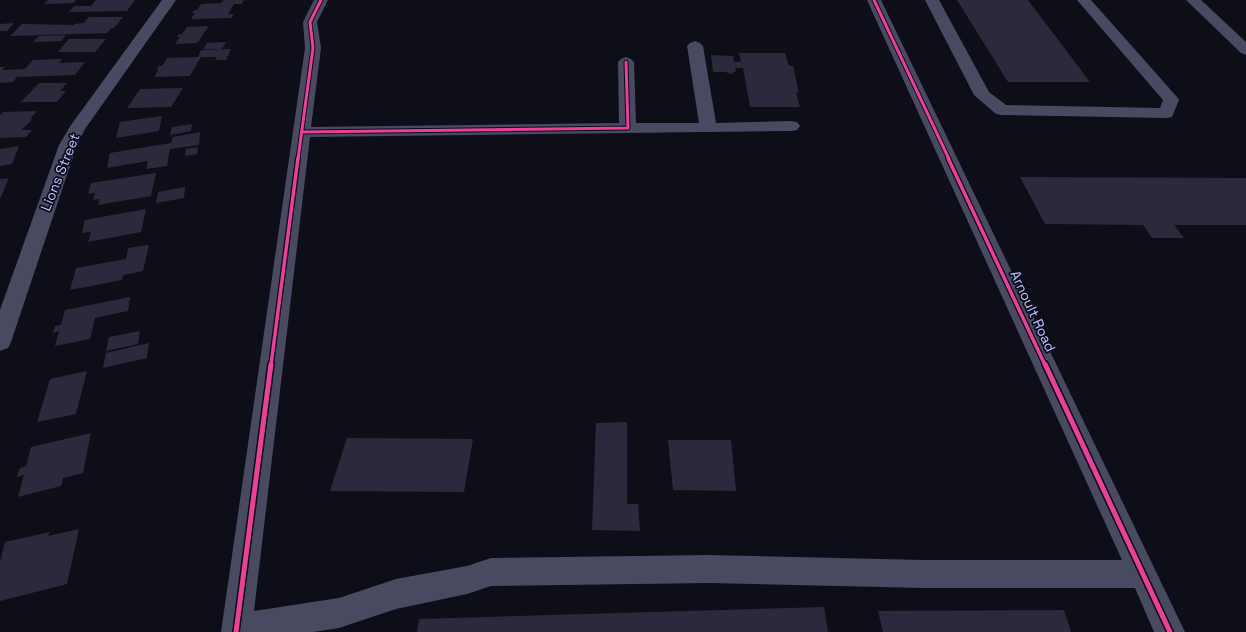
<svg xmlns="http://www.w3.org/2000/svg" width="1246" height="632" font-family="'Space Grotesk',sans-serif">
	<rect width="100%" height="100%" fill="#0e0e18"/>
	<g fill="#2b2a3c">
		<path d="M48,0H76L73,3L44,4Z"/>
		<path d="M96,0H135L127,11L69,12L74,6H91Z"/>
		<path d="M223,0H244L242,4H234L228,14H234L231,18L191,19L195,13H192L194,10H197L201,4L221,3Z"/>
		<path d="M957,0H1028L1090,82H1008Z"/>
		<path d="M89,17H123L114,28H111L107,33L10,36L22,24L74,25V24L84,23Z"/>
		<path d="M14,23L7,31H0V24Z"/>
		<path d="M209,26L197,43L175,44L180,37H177L179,34H182L187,27Z"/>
		<path d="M66,35L61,41L33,42L39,36Z"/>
		<path d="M69,39H106L95,52H58Z"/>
		<path d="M226,42L222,49H203L207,43Z"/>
		<path d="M231,49L226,60H215L217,57H201L190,76L154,77L159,69L156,70L159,66H162L167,58L198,57L201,50Z"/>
		<path d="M739,53H785L789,66H793L799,93L796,92L800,107H750L743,68H735L736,72H733V74L727,73V72H713L711,55L733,56L734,62H741Z"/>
		<path d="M62,59L59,63L85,62L75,75L17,77L13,82L0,83V67H5L2,70L25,69L33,60Z"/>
		<path d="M39,83H67L60,91H66L57,102H21Z"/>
		<path d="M183,88L171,107L127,108L140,89Z"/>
		<path d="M37,111L30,119H33L21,130H32L26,137L0,138V115L3,112Z"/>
		<path d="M162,116L159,131L116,138L120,122Z"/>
		<path d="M192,124L191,131L170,135L172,127Z"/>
		<path d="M200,132L199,145L170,149L167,166L146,169L148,161L107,168L110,153L171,143L173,137Z"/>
		<path d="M19,146L12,164L0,166V149Z"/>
		<path d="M198,147L197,154L185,156L186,149Z"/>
		<path d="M156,173L151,196L98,205L100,199L93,200L95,193L88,194L91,183Z"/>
		<path d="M1020,177L1246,178V225H1174L1184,238H1152L1143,225L1045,224Z"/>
		<path d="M9,178L1,197H0V179Z"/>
		<path d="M185,187L184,198L156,203L158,192Z"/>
		<path d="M146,209L141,232L88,242L91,232L82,233L85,220Z"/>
		<path d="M149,245L143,271L123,275L122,280L70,290L76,268L126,259L128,248Z"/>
		<path d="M130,297L128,311L95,318L90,339L55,346L59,331L53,333L55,326L61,325L65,310Z"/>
		<path d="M140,331L138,344L106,351L109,337Z"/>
		<path d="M149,343L147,358L103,368L106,353Z"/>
		<path d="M87,371L76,414L37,422L50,379Z"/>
		<path d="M627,422V504H638L640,531L592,530L596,423Z"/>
		<path d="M91,433L83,473L63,478L61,486L18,497L24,475L17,477L20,468L26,466L31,447Z"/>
		<path d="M347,438L473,439L464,492L330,491Z"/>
		<path d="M668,440H731L736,491L673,490Z"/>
		<path d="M79,529L67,584L0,601V562L5,542L50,532L48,536Z"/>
		<path d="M824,607L828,632H417L419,619Z"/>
		<path d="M1064,610L1071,632H883L878,611Z"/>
	</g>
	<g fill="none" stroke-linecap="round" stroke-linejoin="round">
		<g fill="#484a62" fill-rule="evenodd">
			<path d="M162,0H176L85,129L77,145L11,342L8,348L0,351V310L59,145L71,125Z"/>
			<path d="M314,0H328L317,22L321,48L311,127L619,123L618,62L621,59L626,57L631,59L634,62L636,123H699L687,46L690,43L695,41L700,43L703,46L716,123L791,121L797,122L800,126L797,130L791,131L310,137L254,611L339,598L396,579L467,566L491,558L709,555L924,560H1122L867,0H881L1185,632H1154L1135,588H924L709,583L491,586L467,594L396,609L339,628L313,632H221L305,48L303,22Z"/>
			<path d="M925,0H939L989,92L1006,105L1160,108L1163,100L1077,0H1091L1177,97L1179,100L1172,117L1166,118L1002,115L996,114L974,95Z"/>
			<path d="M1186,0H1201L1246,42V55L1241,53Z"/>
		</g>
		<defs>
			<g id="cycleway-far2">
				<path d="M874,0L949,159"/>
				<path d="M302,132L628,128L626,62"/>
				<path d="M298,159L313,48L310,22L321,0"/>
			</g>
			<g id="cycleway-far1">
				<path d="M948,158L1045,365"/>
				<path d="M271,365L298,158"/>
			</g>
			<g id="cycleway">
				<path d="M1045,364L1170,632"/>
				<path d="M236,632L271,364"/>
			</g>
		</defs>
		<use href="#cycleway-far2" stroke="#0b0a1c" stroke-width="5"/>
		<use href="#cycleway-far1" stroke="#0b0a1c" stroke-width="6"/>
		<use href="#cycleway" stroke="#0b0a1c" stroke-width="8"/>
		<use href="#cycleway-far2" stroke="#ea4096" stroke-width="3"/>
		<use href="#cycleway-far1" stroke="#ea4096" stroke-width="3.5"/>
		<use href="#cycleway" stroke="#ea4096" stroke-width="5"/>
	</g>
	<g text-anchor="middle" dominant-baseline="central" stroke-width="3.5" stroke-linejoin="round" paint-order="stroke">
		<g font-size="14" fill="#c6c5ff" stroke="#0b0a1c">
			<text transform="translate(60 172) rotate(-68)">Lions Street</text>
			<text transform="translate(1033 311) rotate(65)">Arnoult Road</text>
		</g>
	</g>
</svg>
